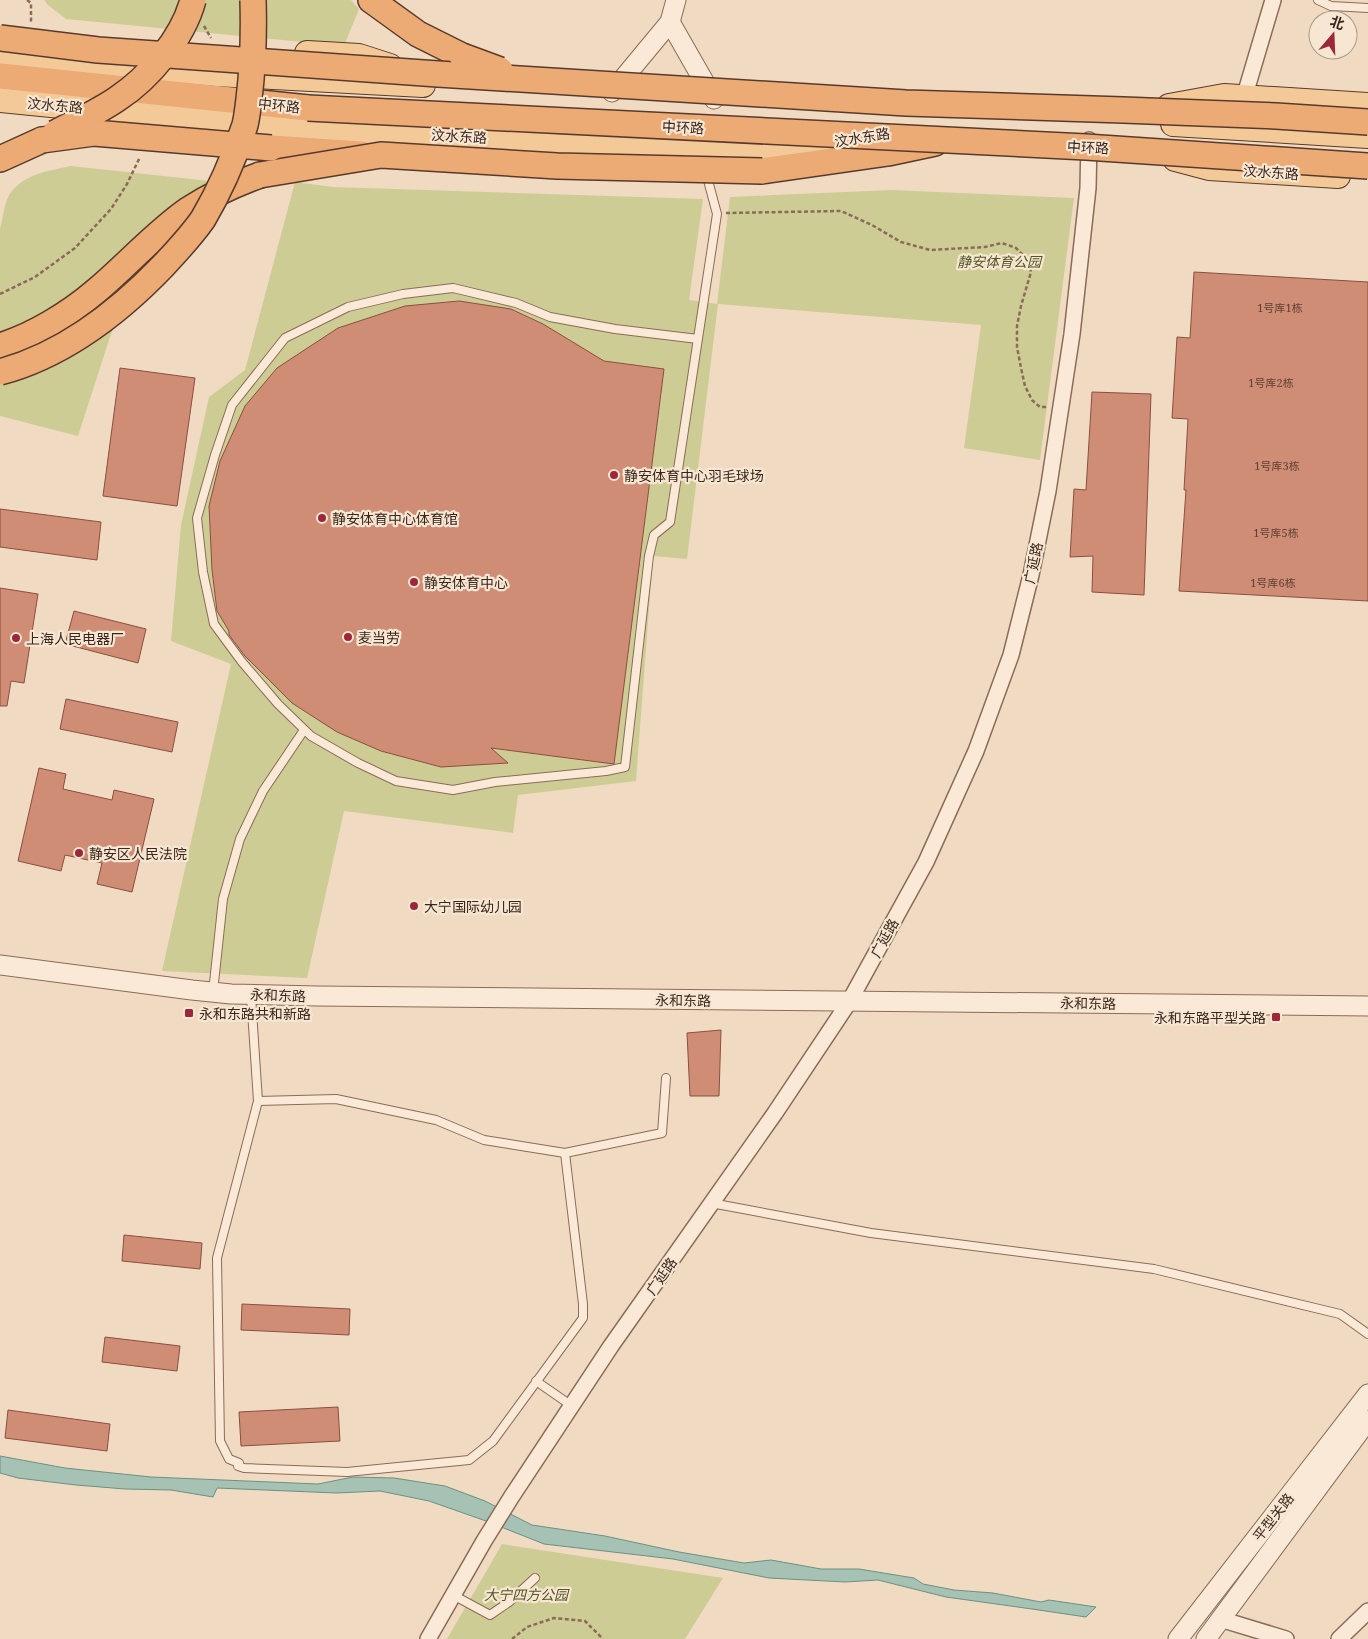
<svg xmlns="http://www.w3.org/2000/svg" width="1368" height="1639" font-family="'Noto Serif','Noto Sans SC',serif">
	<rect width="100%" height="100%" fill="#f0dbc2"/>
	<g fill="#cecc95">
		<path d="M44,0H351L359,9L344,46L66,19L48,5Z"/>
		<path d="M71,166L219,182L126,297L110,337L78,436L0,416V229C3,219 4,204 9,195C23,174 48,171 71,166Z"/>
		<path d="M295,182L333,187L703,199L689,300L717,304L730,197L892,190L1074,198L1040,460L964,448L981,325L718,304L687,559L653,556L636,781L518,795L513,833L344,811L307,978L162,971L231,664L171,641L181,525L209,397L245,370Z"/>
		<path d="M502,1544L723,1578L685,1639H447Z"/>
	</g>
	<path fill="#a5c2b5" stroke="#6b9181" d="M0,1456L65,1468L151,1477L318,1484L353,1477L394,1478L445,1486L485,1501L532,1525L605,1536L679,1552L744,1563L771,1560L821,1569H859L914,1578L923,1584L954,1590L993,1593L1041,1602L1049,1600L1096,1607L1086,1617L1032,1609L946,1597L878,1580L845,1582L769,1578L673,1559L544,1544L486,1521L429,1501L380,1491L336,1493L217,1488L213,1497L171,1490L125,1489L76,1485L18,1478L0,1473Z"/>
	<g fill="#cf8d76" stroke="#8b4f3d">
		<path d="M1194,272L1368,282V601L1179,591L1186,490H1184L1188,419L1172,418L1177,337L1190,338Z"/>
		<path d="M459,301L511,309L543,324L604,361L664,369L614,764L491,748L508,763L441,767L381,751L337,732L292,703L245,656L229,635V631L217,611L212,570L209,506L220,461L245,406L277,368L338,328L405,306Z"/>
		<path d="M120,368L195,378L177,506L103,496Z"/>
		<path d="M1092,392L1151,394L1144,595L1092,592L1093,556L1070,557L1074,489L1086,490Z"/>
		<path d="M0,509L101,522L97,560L0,547Z"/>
		<path d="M0,588L38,594L24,683L11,681L7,706H0Z"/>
		<path d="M74,611L146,629L138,663L65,644Z"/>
		<path d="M66,699L178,722L172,752L60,729Z"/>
		<path d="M39,768L66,774L63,789L112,800L114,790L154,799L132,892L97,884L102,863L65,855L61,871L18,861Z"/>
		<path d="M721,1030L719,1096H690L687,1033Z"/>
		<path d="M124,1235L202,1243L200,1269L122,1261Z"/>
		<path d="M242,1304L350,1309L349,1335L241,1330Z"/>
		<path d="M105,1337L180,1346L177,1371L102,1362Z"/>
		<path d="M338,1407L340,1441L241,1446L239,1412Z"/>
		<path d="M8,1410L110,1424L107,1451L5,1438Z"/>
	</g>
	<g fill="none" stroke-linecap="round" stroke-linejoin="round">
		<defs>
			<g id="service">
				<path d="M1318,0L1331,6L1368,8"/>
				<path d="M698,339L615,329L550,317L516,303L453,288L403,294L348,307L285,338L232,405L215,455L197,518L203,572L214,624L242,662L278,704L311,736L358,763L396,781L453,790L495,782L606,771L625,767L649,556L654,535L670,522L717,214L706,173"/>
				<path d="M213,992L223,899L240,839L263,791L304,730"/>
				<path d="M251,996L258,1101L217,1258L220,1441L229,1459L239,1463L238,1466L244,1468L347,1472L469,1460L493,1441L583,1318V1304L565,1153"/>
				<path d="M258,1101L336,1099L436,1120L484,1140L565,1153L662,1133L666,1078"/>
				<path d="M711,1203L871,1233L1154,1269L1340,1314L1368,1334"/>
				<path d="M536,1381L572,1406"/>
				<path d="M453,1595L490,1615L509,1602L535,1578"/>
			</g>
			<g id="minor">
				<path d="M1244,98L1273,0"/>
				<path d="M1220,1619L1286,1639"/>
				<path d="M428,1639L484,1541L512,1496L611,1346L775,1113L849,1002L926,862L976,751L1011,655L1031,575L1048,491L1072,334L1088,188L1089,140"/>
				<path d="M1339,1639L1368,1611"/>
			</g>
			<g id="tertiary">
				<path d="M670,22L714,99"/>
				<path d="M612,92L670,22L676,0"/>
				<path d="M0,965L192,990L231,994L317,996C668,1000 1018,1002 1368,1006"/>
				<path d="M1178,1639L1368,1394"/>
				<path d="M1206,1639L1368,1420"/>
			</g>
			<g id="primary">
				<path d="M307,53L359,56L390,66"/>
				<path d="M0,55L216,74L423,85"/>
				<path d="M0,100L221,122L413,134L607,143L779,151L843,140"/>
				<path d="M1169,106L1224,96L1368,105"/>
				<path d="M1173,124L1368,136"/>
				<path d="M1175,159L1209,168L1338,176"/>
			</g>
			<g id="trunk">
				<path d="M371,0L418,34L462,56"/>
				<path d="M0,76L308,108"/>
				<path d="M271,148L361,154"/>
				<path d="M0,159L42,140"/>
				<path d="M762,171L888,153L935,143"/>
				<path d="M0,346C33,336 69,314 96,291C127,265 155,233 188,210C211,195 235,184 260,175"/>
			</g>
		</defs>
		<use href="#service" stroke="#8a6b58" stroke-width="10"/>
		<use href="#minor" stroke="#8a6b58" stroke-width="18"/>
		<use href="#tertiary" stroke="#8a6b58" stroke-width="21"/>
		<use href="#primary" stroke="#583a2d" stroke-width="26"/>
		<use href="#trunk" stroke="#583a2d" stroke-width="28"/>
		<g stroke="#8a6b58" stroke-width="2.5" stroke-dasharray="4 2.5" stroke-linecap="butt">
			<path d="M27,0L31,3V23"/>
			<path d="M204,26L211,38"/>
			<path d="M726,213L841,211L872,225L901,242L930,250L985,247L1002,243L1016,248L1028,260L1031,272L1021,306L1017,326V347L1021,368L1025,386L1032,400L1040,407H1047"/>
			<path d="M0,294L35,277L75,248L111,209L127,184L140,157"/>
			<path d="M512,1639L527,1627L554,1618L585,1621L603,1639"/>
		</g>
		<use href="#service" stroke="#fae9d6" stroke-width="8"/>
		<use href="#minor" stroke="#fae9d6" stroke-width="15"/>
		<use href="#tertiary" stroke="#fae9d6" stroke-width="19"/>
		<use href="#primary" stroke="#f4c998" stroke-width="24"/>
		<use href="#trunk" stroke="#ecaa74" stroke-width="25"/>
		<defs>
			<g id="trunk-bridge">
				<path d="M0,38L98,50L438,74L906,103L1123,110L1276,116L1368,122"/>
				<path d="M462,56L500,70"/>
				<path d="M308,108L1086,147L1368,166"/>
				<path d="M55,133C76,122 98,112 117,99C149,78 183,38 193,0"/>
				<path d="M42,140L94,133L271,148"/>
				<path d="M260,175L381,155L557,166L762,171"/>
				<path d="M0,372C64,355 119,312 164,265C177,251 192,235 203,219C219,192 235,155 245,125C247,117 248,107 249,99C253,66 254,33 253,0"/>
			</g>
		</defs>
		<use href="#trunk-bridge" stroke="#583a2d" stroke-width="28" stroke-linecap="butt"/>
		<use href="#trunk-bridge" stroke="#ecaa74" stroke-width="25"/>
	</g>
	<g fill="#9c263a" stroke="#f7e6d2" stroke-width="2">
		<circle cx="614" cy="475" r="5"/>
		<circle cx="322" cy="518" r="5"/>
		<circle cx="414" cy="582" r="5"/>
		<circle cx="348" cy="637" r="5"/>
		<circle cx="16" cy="638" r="5"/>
		<circle cx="79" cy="853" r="5"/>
		<circle cx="414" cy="906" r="5"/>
		<rect x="184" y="1008" width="10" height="10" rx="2.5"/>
		<rect x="1271" y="1012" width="10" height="10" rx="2.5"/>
	</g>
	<g text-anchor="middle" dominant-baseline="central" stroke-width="4.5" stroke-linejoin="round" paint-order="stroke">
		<g font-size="11" fill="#5f4033">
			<text x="1280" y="307">1号库1栋</text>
			<text x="1271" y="382">1号库2栋</text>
			<text x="1277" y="465">1号库3栋</text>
			<text x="1276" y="532">1号库5栋</text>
			<text x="1273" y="582">1号库6栋</text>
		</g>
		<g font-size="14" fill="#3a261d" stroke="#f7e6d2">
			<text transform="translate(55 105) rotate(5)">汶水东路</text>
			<text transform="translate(279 105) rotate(6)">中环路</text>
			<text transform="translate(683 127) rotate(3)">中环路</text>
			<text transform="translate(459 136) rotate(3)">汶水东路</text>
			<text transform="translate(862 137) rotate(-9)">汶水东路</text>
			<text transform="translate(1088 147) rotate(3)">中环路</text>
			<text transform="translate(1271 172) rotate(4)">汶水东路</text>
			<text transform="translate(1033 563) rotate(-78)">广延路</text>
			<text transform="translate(884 938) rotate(-61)">广延路</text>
			<text transform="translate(278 995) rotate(2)">永和东路</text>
			<text transform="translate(683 1000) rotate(1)">永和东路</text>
			<text transform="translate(1088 1003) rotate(1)">永和东路</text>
			<text transform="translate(661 1276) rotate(-55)">广延路</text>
			<text transform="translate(1273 1517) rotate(-52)">平型关路</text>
		</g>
		<g font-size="14" font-style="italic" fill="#525723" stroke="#f7e6d2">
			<text x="999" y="261">静安体育公园</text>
			<text x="526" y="1594">大宁四方公园</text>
		</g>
		<g font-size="14" fill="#3a261d" stroke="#f7e6d2" text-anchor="start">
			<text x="624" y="475">静安体育中心羽毛球场</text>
			<text x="332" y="518">静安体育中心体育馆</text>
			<text x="424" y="582">静安体育中心</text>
			<text x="358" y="637">麦当劳</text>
			<text x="26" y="638">上海人民电器厂</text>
			<text x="89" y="853">静安区人民法院</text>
			<text x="424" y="906">大宁国际幼儿园</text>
			<text x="199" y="1013">永和东路共和新路</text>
			<text x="1266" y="1017" text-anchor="end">永和东路平型关路</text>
		</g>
	</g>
	<g transform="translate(1333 35) rotate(19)"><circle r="24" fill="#f7e6d2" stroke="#ab998a"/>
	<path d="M0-4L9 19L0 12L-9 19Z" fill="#9c263a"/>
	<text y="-8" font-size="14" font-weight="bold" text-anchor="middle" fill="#3a261d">北</text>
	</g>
</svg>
